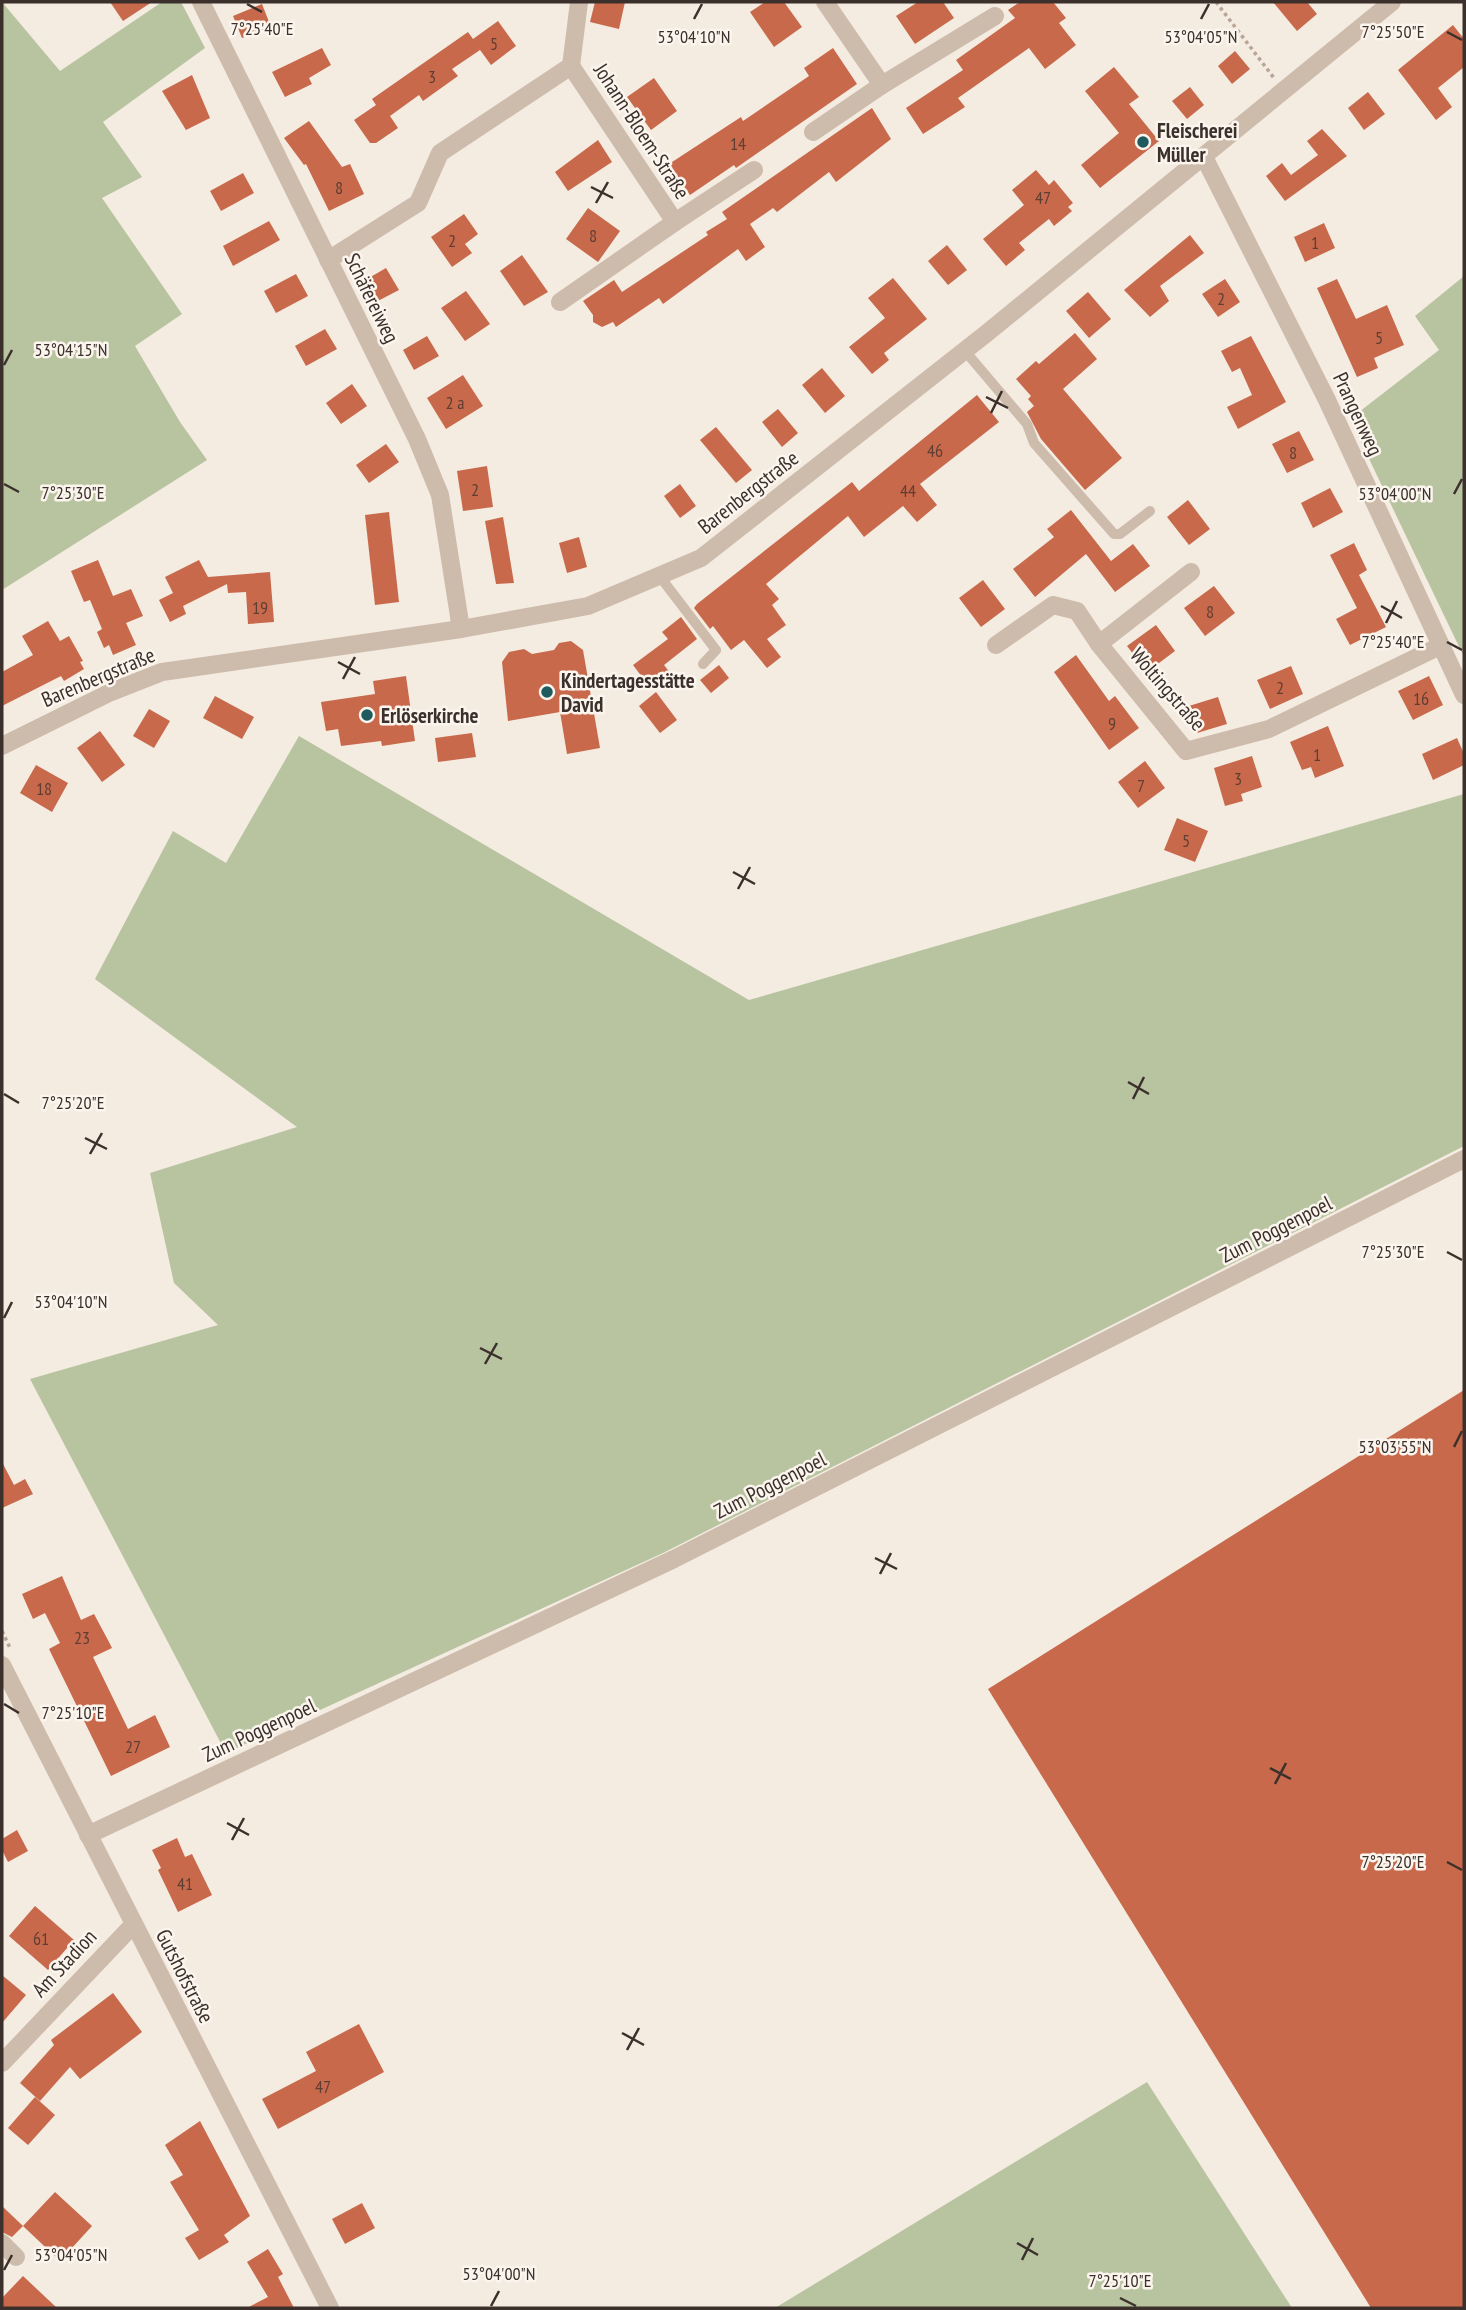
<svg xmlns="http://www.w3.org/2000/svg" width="1466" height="2310" font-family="'PT Sans Narrow',sans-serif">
	<rect width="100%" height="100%" fill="#f4ebe1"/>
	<g fill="#b8c4a0">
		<path d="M2,2L60,71L162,2H181L205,48L103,122L142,177L102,198L182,314L135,346L180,422L207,460L2,590Z"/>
		<path d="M1464,276V657L1350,419L1439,350L1415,316Z"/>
		<path d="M299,736L749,1000L1464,794V1146L663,1553L226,1753L30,1379L218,1325L174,1283L150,1173L297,1127L95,979L173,831L226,863Z"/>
		<path d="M1147,2082L1292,2308H775Z"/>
	</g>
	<g fill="#c8694b">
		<path d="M110,2H152L123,21Z"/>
		<path d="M595,2H625L619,29L590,22Z"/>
		<path d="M765,2H784L802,27L774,47L750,12Z"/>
		<path d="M918,2H943L954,18L915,44L896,16Z"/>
		<path d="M1020,2H1053L1066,18L1059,23L1076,45L1045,69L1029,48L958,98L965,107L923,134L906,108L963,70L956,60L1015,18L1008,10Z"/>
		<path d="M1273,2H1307L1317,14L1297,31Z"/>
		<path d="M262,4L271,27L242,38L233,16Z"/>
		<path d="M498,21L516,46L491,65L475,43L480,50L452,69L458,76L423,101L419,95L390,116L398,128L376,143H370L354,120L376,105L372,99L468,32L473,39Z"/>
		<path d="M1453,25L1464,39V67L1438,88L1452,107L1436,120L1398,70Z"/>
		<path d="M322,48L331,65L309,78L312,84L285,97L272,72Z"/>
		<path d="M833,48L857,84L736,168L734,165L690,195L669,164L741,117L743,121L809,76L804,68Z"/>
		<path d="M1235,51L1250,69L1232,84L1218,66Z"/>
		<path d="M1114,67L1139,97L1129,104L1159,141L1100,188L1081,165L1119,133L1085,91Z"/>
		<path d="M192,75L210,118L186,130L162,91Z"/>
		<path d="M654,78L677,111L651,130L627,97Z"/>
		<path d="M1190,87L1204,105L1187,119L1172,101Z"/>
		<path d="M1368,92L1385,114L1364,130L1348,108Z"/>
		<path d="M872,108L891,139L836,182L829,172L777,212L773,208L750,224L765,247L746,261L738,249L663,304L659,298L616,327L613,322L602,327L593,322V315L583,301L614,280L622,292L708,235L706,232L727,219L722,212Z"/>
		<path d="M309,121L342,167L350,164L364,194L329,211L306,164L304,165L284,138Z"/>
		<path d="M1322,129L1347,156L1285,201L1266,176L1282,163L1291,175L1318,155L1307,141Z"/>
		<path d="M598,140L612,162L568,191L555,172Z"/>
		<path d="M1036,170L1049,185L1054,180L1073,203L1068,207L1072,211L1054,226L1049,219L1019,243L1025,250L1006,266L983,239L1024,205L1012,190Z"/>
		<path d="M243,173L254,193L221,211L210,191Z"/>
		<path d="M588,208L620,231L598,262L566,239Z"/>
		<path d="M464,214L478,234L465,244L472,253L452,267L431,237Z"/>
		<path d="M269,221L280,240L233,266L223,246Z"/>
		<path d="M1324,223L1335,248L1305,262L1294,237Z"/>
		<path d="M1190,235L1204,253L1160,286L1169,301L1150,317L1124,290Z"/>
		<path d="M947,245L967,270L948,285L928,261Z"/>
		<path d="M522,255L548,292L524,306L500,271Z"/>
		<path d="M386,268L399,290L374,303L362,282Z"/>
		<path d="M296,274L308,296L276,313L264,291Z"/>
		<path d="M893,278L927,319L884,353L889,360L872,374L849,347L885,318L868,298Z"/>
		<path d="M1225,279L1240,302L1218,317L1202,294Z"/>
		<path d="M1337,279L1356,319L1387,305L1404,345L1374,358L1378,368L1357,377L1317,288Z"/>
		<path d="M466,291L490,324L465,341L441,308Z"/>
		<path d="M1088,292L1111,319L1089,338L1066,311Z"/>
		<path d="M325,329L337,349L306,366L295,346Z"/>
		<path d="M1075,333L1097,359L1063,389L1122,458L1085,490L1041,439L1027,412L1034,406L1028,399L1031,396L1016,379L1036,361L1039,364Z"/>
		<path d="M427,336L439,356L414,370L403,350Z"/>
		<path d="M1251,336L1286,402L1238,429L1227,407L1252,395L1240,368L1232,372L1221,351Z"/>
		<path d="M822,368L845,396L825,413L802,385Z"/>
		<path d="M463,375L483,406L446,429L427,398Z"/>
		<path d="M352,384L367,406L341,424L326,403Z"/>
		<path d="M977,395L999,422L920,484L937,505L917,522L903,506L864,537L848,516L766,584L779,599L772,605L786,625L767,639L781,657L767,668L744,640L731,650L713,626L710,629L694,608L697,604L852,482L859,491Z"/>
		<path d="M778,409L798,433L782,447L762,422Z"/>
		<path d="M716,427L752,470L736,483L700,440Z"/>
		<path d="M1299,431L1314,460L1287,473L1272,444Z"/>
		<path d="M386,444L399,462L369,483L356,465Z"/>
		<path d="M487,466L493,507L463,511L457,471Z"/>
		<path d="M680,484L696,506L680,518L664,496Z"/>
		<path d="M1330,488L1343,512L1313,528L1301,503Z"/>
		<path d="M1188,500L1210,529L1189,545L1167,517Z"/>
		<path d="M1071,510L1111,561L1133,544L1150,566L1115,592L1086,554L1035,597L1013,569L1054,537L1047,529Z"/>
		<path d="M389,512L399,602L375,605L365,515Z"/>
		<path d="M503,517L514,583L496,584L485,521Z"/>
		<path d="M579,537L587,567L567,573L559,543Z"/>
		<path d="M1354,543L1367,570L1359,575L1386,627L1350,645L1336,619L1357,608L1330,555Z"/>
		<path d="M98,560L113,596L131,589L143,616L126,623L136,645L113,655L109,645L104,648L97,632L102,629L90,600L84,602L71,571Z"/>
		<path d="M199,560L208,577L270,572L274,622L248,624L246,592L228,593L227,584L183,606L186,614L170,622L159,600L173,593L165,577Z"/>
		<path d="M983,580L1005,609L981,627L959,598Z"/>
		<path d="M1214,586L1235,613L1205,636L1184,608Z"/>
		<path d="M681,617L697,639L664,665L671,674L651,689L633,665L668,639L662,632Z"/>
		<path d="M48,621L60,641L69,636L83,661L80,662L84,669L64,681L61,676L2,706V672L33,655L22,636Z"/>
		<path d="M1156,625L1175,651L1147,672L1127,646Z"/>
		<path d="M571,641L583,650L600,748L567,754L560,712L508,721L502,662L509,652L524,649L532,654L554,650L559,643Z"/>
		<path d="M1076,655L1109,701L1115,696L1139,728L1109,750L1054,672Z"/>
		<path d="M719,665L729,678L711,693L700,680Z"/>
		<path d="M1291,666L1303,694L1270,709L1257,680Z"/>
		<path d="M406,676L415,741L382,746L381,741L341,746L338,729L326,731L321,702L375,694L373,681Z"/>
		<path d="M1429,676L1443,705L1413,720L1398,691Z"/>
		<path d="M656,692L677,720L660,733L639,706Z"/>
		<path d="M215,696L254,717L242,739L203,718Z"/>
		<path d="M1218,697L1227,724L1197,733L1189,706Z"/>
		<path d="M149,709L170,721L154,748L133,736Z"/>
		<path d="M1328,726L1344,766L1315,778L1311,767L1302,770L1290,742Z"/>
		<path d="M100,731L125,765L102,782L77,748Z"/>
		<path d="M472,733L476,757L438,762L435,738Z"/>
		<path d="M1457,738L1464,754V765L1433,780L1422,754Z"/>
		<path d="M1252,756L1262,787L1241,794L1243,801L1225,806L1214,768Z"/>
		<path d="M1145,761L1165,788L1138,808L1118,782Z"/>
		<path d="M36,765L68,783L52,812L20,793Z"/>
		<path d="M1177,818L1208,831L1195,862L1164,850Z"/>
		<path d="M1464,1390V2308H1371L988,1689Z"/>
		<path d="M2,1462L14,1485L25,1479L33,1494L2,1508Z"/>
		<path d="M62,1576L81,1620L94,1614L109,1642L112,1648L93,1657L128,1729L155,1715L170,1747L111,1776L49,1649L60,1643L45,1613L33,1619L22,1594Z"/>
		<path d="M17,1830L28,1851L8,1862L2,1850V1839Z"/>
		<path d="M177,1838L185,1857L192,1854L212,1895L178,1912L158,1870L161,1868L152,1850Z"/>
		<path d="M35,1906L74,1940L48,1970L9,1936Z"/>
		<path d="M2,1975L26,1995L2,2023Z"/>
		<path d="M113,1993L142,2032L80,2079L70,2067L40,2101L20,2083L54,2045L51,2040Z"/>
		<path d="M359,2024L384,2072L278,2129L262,2099L316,2071L306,2052Z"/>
		<path d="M35,2097L55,2115L28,2145L8,2128Z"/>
		<path d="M200,2121L250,2216L224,2235L229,2242L199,2260L185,2238L199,2230L170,2182L183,2175L165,2145Z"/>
		<path d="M55,2192L92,2226L60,2261L23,2226Z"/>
		<path d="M362,2203L375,2228L345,2244L332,2219Z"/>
		<path d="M2,2206L23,2226L12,2237L2,2232Z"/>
		<path d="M268,2249L283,2274L278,2277L294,2308H247L268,2297L247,2262Z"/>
		<path d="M23,2276L57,2308H2V2298Z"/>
	</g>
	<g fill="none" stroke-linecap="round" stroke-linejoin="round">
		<g stroke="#b9a596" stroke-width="3.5" stroke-dasharray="3.5 3.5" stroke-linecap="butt">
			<path d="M1216,2L1274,78"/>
			<path d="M2,1631L10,1648"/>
		</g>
		<g stroke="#cdbbac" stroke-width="10">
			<path d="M965,351L1027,424L1034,443L1114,534H1120L1150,511"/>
			<path d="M661,578L716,650L703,664"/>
		</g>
		<g stroke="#cdbbac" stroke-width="18">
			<path d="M201,2L417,439L440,495L461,629"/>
			<path d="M882,85L995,16"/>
			<path d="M813,132L882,85L825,2"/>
			<path d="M1204,157L1327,400L1464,695"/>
			<path d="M675,222L754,170"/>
			<path d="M328,260L418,203L440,153L571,66L579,2"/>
			<path d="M560,302L675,222L571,66"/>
			<path d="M1099,644L1191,572"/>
			<path d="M996,645L1053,605L1077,611L1099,644L1186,751L1269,729L1440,646"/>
			<path d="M88,1835L674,1559L1464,1159"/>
			<path d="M2,2063L133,1925"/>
			<path d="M2,2243L16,2257"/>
		</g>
		<g stroke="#cdbbac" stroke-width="18">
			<path d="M2,746L111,692L162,672L461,629L588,606L701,558L987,333L1392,2"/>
			<path d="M2,1665L330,2308"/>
		</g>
	</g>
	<path fill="none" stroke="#3b302b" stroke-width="2.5" d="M247,4L262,12M694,19L702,4M1201,19L1209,4M1447,32L1462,40M591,187L613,198M596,203L608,182M4,365L12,350M986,397L1008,408M991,413L1002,391M4,484L19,492M1454,494L1462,479M1381,606L1402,618M1386,623L1397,601M1447,642L1462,650M338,662L360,674M343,679L355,657M733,872L755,884M738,889L750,867M1128,1082L1149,1094M4,1094L19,1103M1133,1099L1144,1077M85,1138L107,1149M90,1154L102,1133M1447,1252L1462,1260M4,1318L12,1302M480,1348L502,1359M485,1364L497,1343M1454,1447L1462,1431M875,1558L897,1569M880,1574L891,1553M4,1704L19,1713M1270,1768L1291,1779M1275,1784L1286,1763M227,1823L249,1835M232,1840L244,1818M1447,1862L1462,1870M622,2033L644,2045M627,2050L639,2028M1017,2243L1038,2255M1022,2260L1033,2238M4,2270L12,2255M1120,2298L1136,2306M491,2306L499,2291"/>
	<g fill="#1f5a5e" stroke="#fbf5ee" stroke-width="2.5">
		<circle cx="1143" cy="142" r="7"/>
		<circle cx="547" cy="692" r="7"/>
		<circle cx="367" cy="715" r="7"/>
	</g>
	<g text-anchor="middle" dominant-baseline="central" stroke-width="5" stroke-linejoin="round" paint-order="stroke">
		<g font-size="18" fill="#5e3e33">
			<text x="494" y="43">5</text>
			<text x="432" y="76">3</text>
			<text x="738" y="143">14</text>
			<text x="339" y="187">8</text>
			<text x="1043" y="197">47</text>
			<text x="593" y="235">8</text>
			<text x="452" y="240">2</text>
			<text x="1315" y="242">1</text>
			<text x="1221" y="298">2</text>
			<text x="1379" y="337">5</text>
			<text x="455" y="402">2 a</text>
			<text x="935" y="450">46</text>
			<text x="1293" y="452">8</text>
			<text x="475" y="489">2</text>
			<text x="908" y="490">44</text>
			<text x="260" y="607">19</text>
			<text x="1210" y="611">8</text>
			<text x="1280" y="687">2</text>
			<text x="1421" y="698">16</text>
			<text x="1112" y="723">9</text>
			<text x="1317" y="754">1</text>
			<text x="1238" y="778">3</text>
			<text x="1141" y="785">7</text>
			<text x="44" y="788">18</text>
			<text x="1186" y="840">5</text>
			<text x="82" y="1637">23</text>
			<text x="133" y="1746">27</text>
			<text x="185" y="1883">41</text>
			<text x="41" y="1938">61</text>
			<text x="323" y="2086">47</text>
		</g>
		<g font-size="21" font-weight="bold" fill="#3b302b" stroke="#fbf5ee" text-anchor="start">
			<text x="1157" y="130">Fleischerei<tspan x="1157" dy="24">Müller</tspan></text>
			<text x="561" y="680">Kindertagesstätte<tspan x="561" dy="24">David</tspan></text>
			<text x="381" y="715">Erlöserkirche</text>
		</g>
		<g font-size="21" fill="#3b302b" stroke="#fbf5ee">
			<text transform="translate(642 131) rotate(57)">Johann-Bloem-Straße</text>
			<text transform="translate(372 298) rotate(64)">Schäfereiweg</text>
			<text transform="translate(1358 414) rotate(65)">Prangenweg</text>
			<text transform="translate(748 492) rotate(-38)">Barenbergstraße</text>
			<text transform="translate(98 677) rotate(-23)">Barenbergstraße</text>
			<text transform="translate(1168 689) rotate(49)">Woltingstraße</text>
			<text transform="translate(1276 1229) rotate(-27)">Zum Poggenpoel</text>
			<text transform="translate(770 1485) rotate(-27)">Zum Poggenpoel</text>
			<text transform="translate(259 1730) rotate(-25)">Zum Poggenpoel</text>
			<text transform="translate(64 1963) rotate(-47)">Am Stadion</text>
			<text transform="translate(185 1976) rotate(63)">Gutshofstraße</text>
		</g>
	</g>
	<g font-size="18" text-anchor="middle" fill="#3b302b" stroke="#fbf5ee" stroke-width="5" stroke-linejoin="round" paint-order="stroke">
		<text x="262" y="35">7°25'40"E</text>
		<text x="1393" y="38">7°25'50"E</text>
		<text x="694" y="43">53°04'10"N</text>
		<text x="1201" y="43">53°04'05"N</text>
		<text x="71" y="356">53°04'15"N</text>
		<text x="73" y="499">7°25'30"E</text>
		<text x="1395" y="500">53°04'00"N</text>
		<text x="1393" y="648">7°25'40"E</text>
		<text x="73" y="1109">7°25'20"E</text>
		<text x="1393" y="1258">7°25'30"E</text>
		<text x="71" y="1308">53°04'10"N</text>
		<text x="1395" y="1453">53°03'55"N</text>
		<text x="73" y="1719">7°25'10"E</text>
		<text x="1393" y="1868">7°25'20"E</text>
		<text x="71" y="2261">53°04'05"N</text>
		<text x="499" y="2280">53°04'00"N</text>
		<text x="1120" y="2287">7°25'10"E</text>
	</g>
	<rect width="1466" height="2310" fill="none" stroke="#3b302b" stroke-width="7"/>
</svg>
